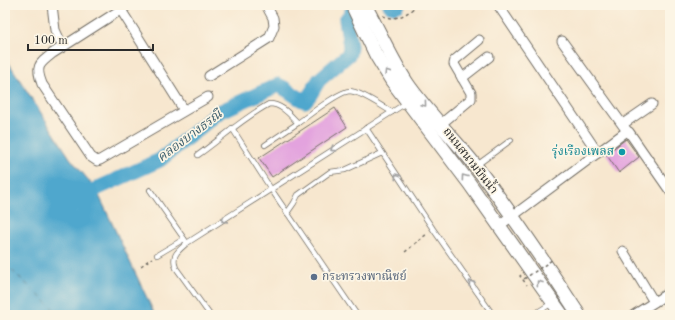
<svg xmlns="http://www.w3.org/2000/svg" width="675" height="320" font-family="'Old Standard TT','Noto Serif Thai',serif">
	<rect width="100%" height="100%" fill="#fcf5e5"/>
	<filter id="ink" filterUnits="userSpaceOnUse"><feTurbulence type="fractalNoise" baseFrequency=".025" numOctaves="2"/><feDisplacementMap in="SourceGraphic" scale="8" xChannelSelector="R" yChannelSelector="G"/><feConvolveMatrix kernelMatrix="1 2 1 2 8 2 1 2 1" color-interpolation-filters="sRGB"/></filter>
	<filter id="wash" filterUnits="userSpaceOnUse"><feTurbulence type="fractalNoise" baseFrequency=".012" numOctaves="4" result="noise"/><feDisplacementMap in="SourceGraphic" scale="16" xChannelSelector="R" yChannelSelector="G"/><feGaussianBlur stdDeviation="0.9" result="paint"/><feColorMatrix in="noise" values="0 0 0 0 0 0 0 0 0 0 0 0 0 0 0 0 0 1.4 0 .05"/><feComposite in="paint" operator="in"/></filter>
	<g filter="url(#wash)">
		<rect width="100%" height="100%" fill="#f7e7cf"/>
		<path fill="#50a7cd" stroke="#3e697c" d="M5,57L70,158L96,189L155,315H5Z"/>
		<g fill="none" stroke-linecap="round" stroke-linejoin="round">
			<g stroke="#50a7cd" stroke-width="15">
				<path d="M390,5L394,6L398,5"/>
				<path d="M83,205L96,189L160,160L219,112L278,85C288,89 295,97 305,101L310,95L319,80L349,54L350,46L346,20L352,12L361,5"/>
			</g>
			<path stroke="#3a5d6c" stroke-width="1" stroke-dasharray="5 4" stroke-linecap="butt" d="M5,264L60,315"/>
		</g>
		<g id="blocks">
			<g fill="#e3a3de">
				<path d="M335,108L347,127L272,177L259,158Z"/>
				<path d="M626,139L639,157L619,173L606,154Z"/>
			</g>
		</g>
	</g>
	<g filter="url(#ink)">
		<use href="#blocks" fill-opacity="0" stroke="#726d64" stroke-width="1"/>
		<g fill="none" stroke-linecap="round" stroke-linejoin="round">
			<defs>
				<g id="service">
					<path d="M232,128L271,189L357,315"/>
					<path d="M366,128L433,229L493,315"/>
					<path d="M265,145L298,123"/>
					<path d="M198,155C222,138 243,118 269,104C282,104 290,115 298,123C308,116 339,91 350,91C362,92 381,106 392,112"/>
					<path d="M477,165L511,140"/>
					<path d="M150,190L187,243"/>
					<path d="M287,213L294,203L298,195L330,172L345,170L382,153"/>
					<path d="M157,255L184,239"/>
					<path d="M210,315L176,268C171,255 178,251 187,243L406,103"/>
					<path d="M533,315L552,303"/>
				</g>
				<g id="minor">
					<path d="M52,5L55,30L63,47"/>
					<path d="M128,5L53,53C39,64 35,66 42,84L91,157L97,161L100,160L208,97"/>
					<path d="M498,5L598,153"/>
					<path d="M121,10L184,110"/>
					<path d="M562,41L627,131L629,132L670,191"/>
					<path d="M209,76L269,38L274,26L273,18L266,5"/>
					<path d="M462,78L489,57"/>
					<path d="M441,124L471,99V93L454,64L455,60L479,40"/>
					<path d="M623,124L652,104"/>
					<path d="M499,226L627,131"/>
					<path d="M623,251L654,302"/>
					<path d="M634,315L670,292"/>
				</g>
				<g id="secondary">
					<path d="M352,5L376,55L392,81L469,183L562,315"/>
					<path d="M365,5C379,31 391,58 407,83C427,112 453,137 475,165C512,214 546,264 579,315"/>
				</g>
			</defs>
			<use href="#service" stroke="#726d64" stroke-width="6"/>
			<use href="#minor" stroke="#726d64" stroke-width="11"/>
			<use href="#secondary" stroke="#726d64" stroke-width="15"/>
			<g stroke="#726d64" stroke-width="1.5" stroke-dasharray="3 3" stroke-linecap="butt">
				<path d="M383,16C386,17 390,18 393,18C401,18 412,11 416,5"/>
				<path d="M405,252L428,233"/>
				<path d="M141,266L152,258"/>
				<path d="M521,275L520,276L527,285"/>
			</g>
			<use href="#service" stroke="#fff" stroke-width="4.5"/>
			<use href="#minor" stroke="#fff" stroke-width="9"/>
			<use href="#secondary" stroke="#fff" stroke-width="13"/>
			<path stroke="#726d64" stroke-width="1.5" stroke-dasharray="3 3" stroke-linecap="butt" d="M524,279L552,260"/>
		</g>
		<defs><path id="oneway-chevron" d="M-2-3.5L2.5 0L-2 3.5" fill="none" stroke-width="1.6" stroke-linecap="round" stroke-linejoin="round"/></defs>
		<g stroke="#a0a0a0">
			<use href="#oneway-chevron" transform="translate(387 72) rotate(-122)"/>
			<use href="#oneway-chevron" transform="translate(424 104) rotate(50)"/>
			<use href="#oneway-chevron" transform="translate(333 149) rotate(147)"/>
			<use href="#oneway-chevron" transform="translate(397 176) rotate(-124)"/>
			<use href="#oneway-chevron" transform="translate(464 177) rotate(-126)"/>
			<use href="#oneway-chevron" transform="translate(224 220) rotate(147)"/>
			<use href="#oneway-chevron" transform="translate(471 283) rotate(-125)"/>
			<use href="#oneway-chevron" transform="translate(539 283) rotate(-126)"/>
		</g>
	</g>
	<circle fill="#0f9aa8" stroke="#fcf5e5" stroke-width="1.5" cx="622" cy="152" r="4"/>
	<circle fill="#5c6f8a" stroke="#fcf5e5" stroke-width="1.5" cx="314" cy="277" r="4"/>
	<g text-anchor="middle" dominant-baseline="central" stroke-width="3.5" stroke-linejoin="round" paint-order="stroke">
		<g font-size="12" fill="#0d838f" stroke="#fcf5e5" text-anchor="end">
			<text x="614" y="152">รุ่งเรืองเพลส</text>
		</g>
		<g font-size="12" fill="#2b2b2b" stroke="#fcf5e5">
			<text transform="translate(470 161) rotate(52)">ถนนสนามบินน้ำ</text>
		</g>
		<g font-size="12" fill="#4e5e75" stroke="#fcf5e5" text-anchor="start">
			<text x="322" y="277">กระทรวงพาณิชย์</text>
		</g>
		<g font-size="13" font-style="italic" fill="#3a5d6c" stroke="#fcf5e5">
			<text transform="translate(190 136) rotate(-37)">คลองบางธรณี</text>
		</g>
	</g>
	<rect width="675" height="320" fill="none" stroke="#fcf5e5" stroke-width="20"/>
	<path d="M28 44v6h125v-6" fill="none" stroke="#2b2b2b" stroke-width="2"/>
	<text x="34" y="44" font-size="12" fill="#2b2b2b" stroke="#fcf5e5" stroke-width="3" paint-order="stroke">100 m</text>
</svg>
